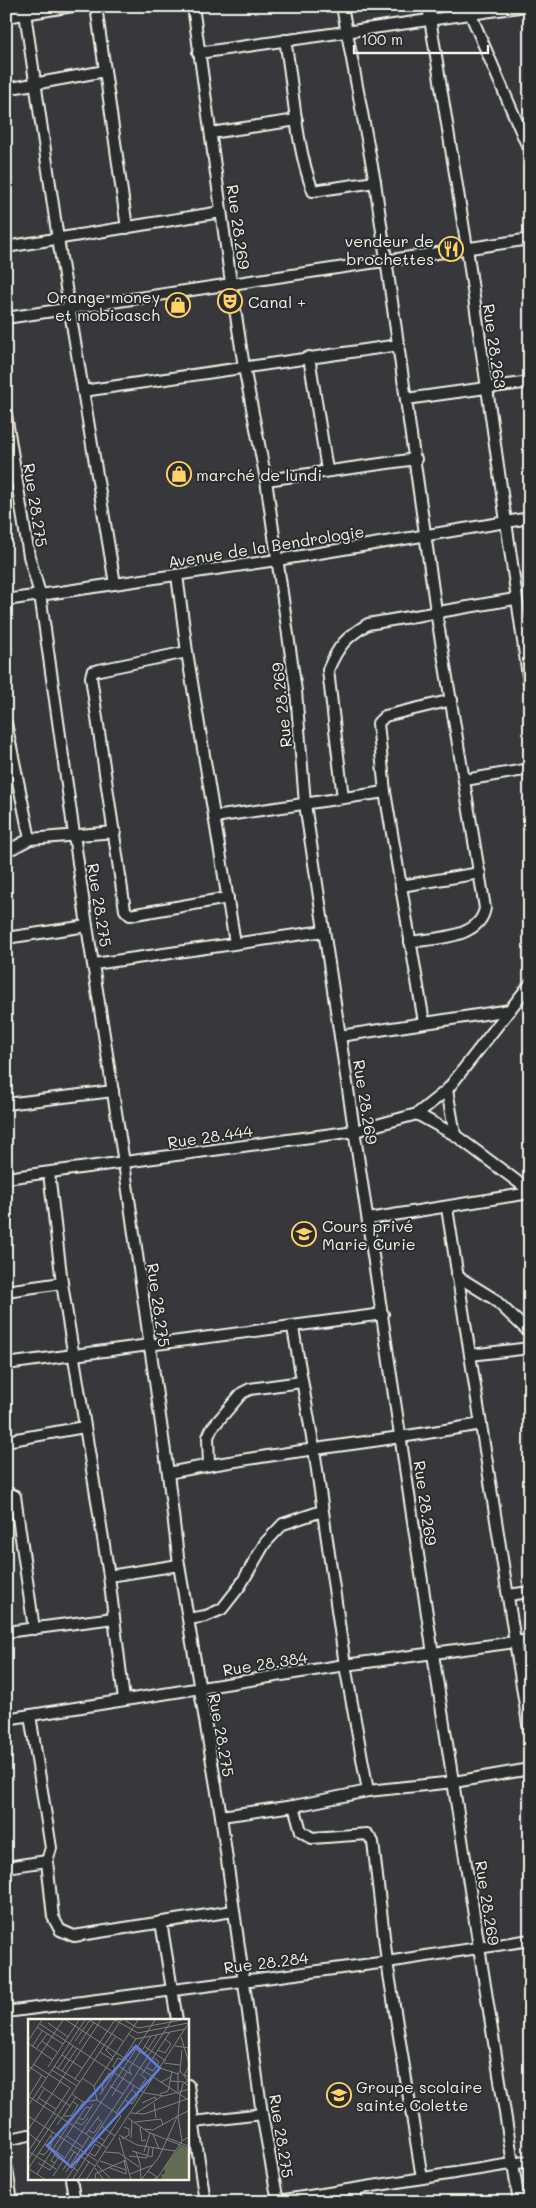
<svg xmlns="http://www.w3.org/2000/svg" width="536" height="2208" font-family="Mali,sans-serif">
	<rect width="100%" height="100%" fill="#37383c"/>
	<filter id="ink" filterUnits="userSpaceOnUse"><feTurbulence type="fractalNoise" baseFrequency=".02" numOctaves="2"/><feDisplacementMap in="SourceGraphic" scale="10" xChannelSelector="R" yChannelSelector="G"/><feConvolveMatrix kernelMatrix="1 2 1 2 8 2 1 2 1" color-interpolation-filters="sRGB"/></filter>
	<g filter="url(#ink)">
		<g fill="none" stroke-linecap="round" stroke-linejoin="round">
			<defs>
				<g id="minor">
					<path d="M24,6L58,239L115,584"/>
					<path d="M96,6L127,228"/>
					<path d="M193,6L231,283L244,367L266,480L296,691L305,804L433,1654L519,2202"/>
					<path d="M342,6L375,182L436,611L485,908C480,939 434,938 410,942"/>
					<path d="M428,6L467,248L530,690"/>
					<path d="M470,8V13L530,152"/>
					<path d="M6,17L73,6"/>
					<path d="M285,40C294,89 295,144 313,191L375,182"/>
					<path d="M198,53L526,6"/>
					<path d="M6,89L105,71"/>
					<path d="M211,133L297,120"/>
					<path d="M6,247L221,212"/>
					<path d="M6,318L530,239"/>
					<path d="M309,357L327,470"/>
					<path d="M83,391L399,345"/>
					<path d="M406,399L530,382"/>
					<path d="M6,414L29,556L40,594L87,926L124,1163L168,1473L179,1565L221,1816L262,2114L278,2202"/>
					<path d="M266,480L416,459"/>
					<path d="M177,575L187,652L235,943"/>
					<path d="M6,600L277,560L530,518"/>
					<path d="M187,652L99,670L92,672L91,677L125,910L130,915L228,898"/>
					<path d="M6,723L30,839"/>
					<path d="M465,780L530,769"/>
					<path d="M343,798L328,670C338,646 346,637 368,624L515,599"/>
					<path d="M214,817L385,792"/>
					<path d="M6,848H13L30,839L115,832"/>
					<path d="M401,886L480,873"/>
					<path d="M6,938L87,926"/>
					<path d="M94,964L324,931"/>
					<path d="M424,1022L385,792L378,723L385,716L452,700"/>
					<path d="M340,1036L510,1010"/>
					<path d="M447,1090L455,1135"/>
					<path d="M6,1104L113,1091"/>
					<path d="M417,1114L455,1135L530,1191"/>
					<path d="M49,1173L62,1283L109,1576L124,1700"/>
					<path d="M6,1178L355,1131L417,1114L447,1090L530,984"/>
					<path d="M447,1208L530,1737"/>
					<path d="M368,1219L530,1193"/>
					<path d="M457,1276L494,1299L530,1333"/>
					<path d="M6,1291L62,1283"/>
					<path d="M293,1328L314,1449L345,1665L368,1791"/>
					<path d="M470,1355L530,1348"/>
					<path d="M6,1364L383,1314"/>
					<path d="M6,1441L84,1427"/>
					<path d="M209,1465L208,1437L212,1428L242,1393L250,1389L301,1382"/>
					<path d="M168,1473C272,1452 377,1443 481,1424"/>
					<path d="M6,1492L15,1496L34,1629"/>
					<path d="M109,1576L179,1565"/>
					<path d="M508,1595L530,1592"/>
					<path d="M188,1619L206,1616L222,1609L240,1586L265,1543L283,1524L322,1511"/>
					<path d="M6,1632L114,1618"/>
					<path d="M30,1715L51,1848L47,1861L53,1917L60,1930L74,1936L233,1911"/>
					<path d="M6,1719L345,1665L530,1640"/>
					<path d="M294,1806L301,1831L312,1838L367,1834L373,1842L387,1962L422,2178"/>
					<path d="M221,1816L294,1806L368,1791L454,1782L530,1769"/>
					<path d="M6,1867L47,1861"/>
					<path d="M161,1922L177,2020"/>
					<path d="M6,2012L387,1962L530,1940"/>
					<path d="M188,2085L205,2202"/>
					<path d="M194,2122L262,2114"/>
					<path d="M6,2140L29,2135"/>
					<path d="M71,2179L75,2202"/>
					<path d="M355,2189L357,2202"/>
					<path d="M278,2201L530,2161"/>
				</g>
				<path id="major" d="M6,2169L11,2202"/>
			</defs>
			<use href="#minor" stroke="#f4f1e8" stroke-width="14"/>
			<use href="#major" stroke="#f4f1e8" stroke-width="16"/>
			<use href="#minor" stroke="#2a2d2e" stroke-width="10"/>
			<use href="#major" stroke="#2a2d2e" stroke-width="12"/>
		</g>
	</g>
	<defs>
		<symbol id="restaurant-ring" viewBox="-11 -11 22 22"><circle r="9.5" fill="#2a2d2e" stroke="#ffd166" stroke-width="1.5"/><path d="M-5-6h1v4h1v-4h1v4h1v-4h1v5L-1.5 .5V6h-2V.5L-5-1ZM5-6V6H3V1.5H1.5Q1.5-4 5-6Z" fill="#ffd166"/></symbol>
		<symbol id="theatre-ring" viewBox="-11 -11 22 22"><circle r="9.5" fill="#2a2d2e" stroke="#ffd166" stroke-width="1.5"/><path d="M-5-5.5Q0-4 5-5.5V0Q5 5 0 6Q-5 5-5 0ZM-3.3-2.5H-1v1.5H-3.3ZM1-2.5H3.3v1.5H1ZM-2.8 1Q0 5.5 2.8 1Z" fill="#ffd166"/></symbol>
		<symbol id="shop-ring" viewBox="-11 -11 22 22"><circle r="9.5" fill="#2a2d2e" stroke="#ffd166" stroke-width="1.5"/><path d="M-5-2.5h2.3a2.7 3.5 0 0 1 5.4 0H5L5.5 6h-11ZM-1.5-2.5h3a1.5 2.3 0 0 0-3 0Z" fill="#ffd166"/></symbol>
		<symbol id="school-ring" viewBox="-11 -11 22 22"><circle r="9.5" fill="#2a2d2e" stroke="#ffd166" stroke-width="1.5"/><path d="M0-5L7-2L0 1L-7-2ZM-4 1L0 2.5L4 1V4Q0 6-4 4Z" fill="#ffd166"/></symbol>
	</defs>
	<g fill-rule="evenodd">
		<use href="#restaurant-ring" x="437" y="235" width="28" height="28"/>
		<use href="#theatre-ring" x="216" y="287" width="28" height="28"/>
		<use href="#shop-ring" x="164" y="291" width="28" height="28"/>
		<use href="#shop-ring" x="165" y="460" width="28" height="28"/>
		<use href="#school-ring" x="290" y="1220" width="28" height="28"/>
		<use href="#school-ring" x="325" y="2081" width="28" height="28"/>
	</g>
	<g text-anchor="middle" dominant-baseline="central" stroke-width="4" stroke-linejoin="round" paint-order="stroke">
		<g font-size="16" fill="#f4f1e8" stroke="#2a2d2e">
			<text transform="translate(239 227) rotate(82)">Rue 28.269</text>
			<text transform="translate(495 346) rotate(82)">Rue 28.263</text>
			<text transform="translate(36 505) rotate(81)">Rue 28.275</text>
			<text transform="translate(266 546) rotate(-9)">Avenue de la Bendrologie</text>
			<text transform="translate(281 705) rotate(-96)">Rue 28.269</text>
			<text transform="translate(100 905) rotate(81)">Rue 28.275</text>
			<text transform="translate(366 1102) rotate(81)">Rue 28.269</text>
			<text transform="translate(210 1136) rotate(-8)">Rue 28.444</text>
			<text transform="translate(159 1305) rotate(82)">Rue 28.275</text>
			<text transform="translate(426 1503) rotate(82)">Rue 28.269</text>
			<text transform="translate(265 1663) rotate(-9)">Rue 28.384</text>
			<text transform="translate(222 1735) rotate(80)">Rue 28.275</text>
			<text transform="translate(488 1903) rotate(81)">Rue 28.269</text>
			<text transform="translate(266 1962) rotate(-7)">Rue 28.284</text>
			<text transform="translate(282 2136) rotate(81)">Rue 28.275</text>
		</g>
		<g font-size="16" fill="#f4f1e8" stroke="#2a2d2e" text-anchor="start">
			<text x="434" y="240" text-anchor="end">vendeur de<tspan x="434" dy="18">brochettes</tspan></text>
			<text x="160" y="296" text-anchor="end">Orange money<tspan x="160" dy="18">et mobicasch</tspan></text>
			<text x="248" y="301">Canal +</text>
			<text x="196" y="474">marché de lundi</text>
			<text x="322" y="1225">Cours privé<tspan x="322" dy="18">Marie Curie</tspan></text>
			<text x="356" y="2086">Groupe scolaire<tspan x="356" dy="18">sainte Colette</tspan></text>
		</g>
	</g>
	<g transform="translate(28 2019)">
		<rect width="161" height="161" fill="#37383c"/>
		<path d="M152,127L161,130V161H134L133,156L137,154L136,149Z" fill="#626c52"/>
		<path fill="none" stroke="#838281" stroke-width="1" d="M38,1L162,82M87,1L110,14L160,4M98,2L110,9L154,1M20,4L40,18M12,5L117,74L136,77L162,70M9,8L35,25M100,15L108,20L157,10M153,18L162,47M0,22L14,1M14,22L29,33M47,22L62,1L95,22M0,24L25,41M51,25L66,3M116,27L138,42M147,27L162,29M4,28L14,12M104,28L117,36M8,30L19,15M115,30L123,17M130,31L137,34L143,25L137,20M154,31L152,52L162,64M72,33L85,41M34,36L54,49M116,36L129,16M85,38L78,31L88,17M136,44L152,46M5,45L42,69M0,47L18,59M26,47L52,63M91,47L104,56M161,47L156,56L162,58M20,48L51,1M30,49L45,27M119,49L125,52L131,43L125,38M132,49L150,55L152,52M24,51L49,67M88,51L85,47L90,39L95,41M34,52L49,29M0,54L35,1M103,55L101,50L112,33M114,55L142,13M54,59L66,67L69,81M47,60L87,1M142,62L156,63L162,69M133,63L143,58L144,52M13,67L42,87M66,67L110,1M82,67L95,75M111,70L118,60L112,55M150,72V55M74,73L75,63L81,54L85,56M44,75L55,83L69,81M132,75L140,72L143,58M72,76L108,20M152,76L155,65L162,60M0,77L79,129M1,77L14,56M84,77L99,53M11,79L28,90M69,81L93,97M97,81L104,85L110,76L104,71M8,83L16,70M114,84L127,78L128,81M126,84L128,99M0,87L57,1M88,94L106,67M103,94L116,95L162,79M108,94L134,77M0,97L69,142M36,97H43L47,91L50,86L45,83M51,99L55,101L65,85M100,99L120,113L162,130M48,103L54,106L60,99M107,103L133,100L135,106M29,106L48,78M73,107L87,117M112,108L114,122L118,121M76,110L71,118L77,122M117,110L125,111L150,97L152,76M0,111L73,1M61,112L66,114L74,103L69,99M0,114L12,123M58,115L71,97M125,115L131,130M91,116L109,126L147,132M39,117L55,128M91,118L103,161M103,119L104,102M140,119L160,127M94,120L101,116V110L96,108M154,122L150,97L162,91M17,125L36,138M42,130L67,147M0,132L28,150M104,132L108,133L112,145L113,161M0,133L42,69M77,133L91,134L111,148M108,133L124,138L125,129M116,133L122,114M11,134L16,136L22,129L25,119L22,117M61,134L67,137L93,97M26,136L50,152M101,137L119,139L121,129M0,141L93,1M72,142L98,151L96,141M10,144L22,151L30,139M27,144L23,142L33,125L58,88L63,89M69,146L82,159M80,148L98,155V151M67,149L76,161M0,150L25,113M1,150L18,161M35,151L46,133M120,152L129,158L125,161M38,153L61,118M9,155L55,83M102,155L125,146M25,157L127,1M50,160L61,143M38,161L144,1M44,161L67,125L72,128M58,161L160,5M68,161L67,155L98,141M76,161H94M113,161L131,138L149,98M128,161L154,122L162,117"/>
		<path fill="#5e7fdd" fill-opacity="0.15" stroke="#5e7fdd" stroke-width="2.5" d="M108,27L132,49L43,148L19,127Z"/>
		<rect width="161" height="161" fill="none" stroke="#f4f1e8" stroke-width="2.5"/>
	</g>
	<rect width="536" height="2208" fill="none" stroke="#2a2d2e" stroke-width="25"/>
	<rect x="12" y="12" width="511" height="2183" fill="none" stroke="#f4f1e8" stroke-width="2" filter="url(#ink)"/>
	<path d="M354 45v8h134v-8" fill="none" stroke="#f4f1e8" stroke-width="2.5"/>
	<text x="361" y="45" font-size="15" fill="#f4f1e8" stroke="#2a2d2e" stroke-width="4" paint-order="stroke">100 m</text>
</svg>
